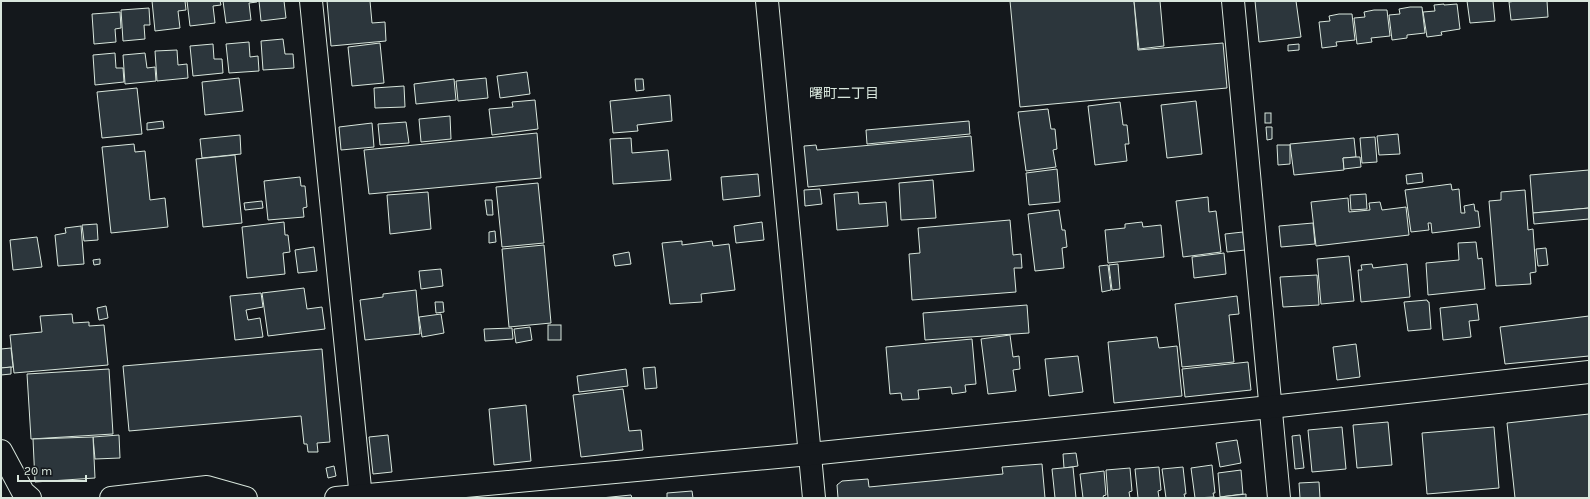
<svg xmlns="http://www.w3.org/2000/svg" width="1590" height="499" font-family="Karla,'Noto Sans JP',sans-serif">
	<rect width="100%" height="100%" fill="#14181c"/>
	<g fill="#2c363c" stroke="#d8e6dc">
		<path d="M152,1H185L186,10L178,11L180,28L155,31Z"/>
		<path d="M187,1H220L221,5L213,6L215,23L190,26Z"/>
		<path d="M223,1H256L257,2L249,3L251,20L226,23Z"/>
		<path d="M259,1H284L286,18L261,21Z"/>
		<path d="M327,1H370L372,23L385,22L386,41L331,46Z"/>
		<path d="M1010,1H1134L1138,50L1223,43L1227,88L1020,107Z"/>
		<path d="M1134,1H1160L1164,46L1139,49Z"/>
		<path d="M1255,1H1296L1301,37L1259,42Z"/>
		<path d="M1467,1H1493L1495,21L1470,23Z"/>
		<path d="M1516,1H1547L1548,17L1511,20L1509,2Z"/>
		<path d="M1444,4V5L1457,4L1460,29L1441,32L1442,35L1427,37L1423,12L1435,11L1434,5Z"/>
		<path d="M1410,7H1422L1425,33L1407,35V38L1392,40L1389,15L1400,14L1399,9Z"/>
		<path d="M149,8L150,25H144L145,39L123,41L121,10Z"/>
		<path d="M1374,10H1387L1390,36L1371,38L1372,42L1357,44L1354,18L1365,17L1364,12Z"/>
		<path d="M120,12L121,28L115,29L116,42L94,44L92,14Z"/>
		<path d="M1339,14H1352L1355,40L1336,42L1337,46L1322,48L1319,22L1330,21L1329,16Z"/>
		<path d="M283,39L285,54H293L294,68L263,70L261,41Z"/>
		<path d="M249,42L250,57L258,56L259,71L229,73L226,44Z"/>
		<path d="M380,43L384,83L352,86L348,47Z"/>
		<path d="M213,44L214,59H222L223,73L193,76L190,46Z"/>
		<path d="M1299,44V50L1288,51V45Z"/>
		<path d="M177,50L178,65L187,64L188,78L157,81L155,51Z"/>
		<path d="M115,53L116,68H123L124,82L95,85L93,55Z"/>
		<path d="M145,53L147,68L155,67L156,81L125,84L123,55Z"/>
		<path d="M527,72L530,94L500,98L497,76Z"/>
		<path d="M239,78L243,111L205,115L202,82Z"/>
		<path d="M486,78L488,98L458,101L456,81Z"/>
		<path d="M454,79L456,100L416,104L414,84Z"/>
		<path d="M635,79H643L644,90L636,91Z"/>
		<path d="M404,86L405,107L375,108L374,88Z"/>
		<path d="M137,88L142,134L102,138L97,92Z"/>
		<path d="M670,95L672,121L637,125L638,131L613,133L610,101Z"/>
		<path d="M535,100L538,129L492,135L489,109L513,107L512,102Z"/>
		<path d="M1196,101L1202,154L1167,158L1161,105Z"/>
		<path d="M1120,102L1123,125H1127L1129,144H1125L1127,161L1095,165L1088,106Z"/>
		<path d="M1048,109L1051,129H1055L1057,149L1053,150L1056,167L1026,171L1018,112Z"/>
		<rect x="1265" y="113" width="6" height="10"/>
		<path d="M450,116L451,139L421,142L419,119Z"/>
		<path d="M163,121L164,128L147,130V123Z"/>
		<path d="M969,121L970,134L867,144L866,130Z"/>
		<path d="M406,122L409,143L380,145L378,124Z"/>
		<path d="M372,123L374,147L341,150L339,127Z"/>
		<path d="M1266,127H1272V139L1267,140Z"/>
		<path d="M537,133L541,178L369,194L364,150Z"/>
		<path d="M1398,134L1400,154L1379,155L1377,136Z"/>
		<path d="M240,135L241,154L202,158L200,139Z"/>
		<path d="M971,136L974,171L808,187L804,146L816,145L817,150Z"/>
		<path d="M1375,137L1377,162L1362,163L1360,138Z"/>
		<path d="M631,138L632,153L668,150L671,180L613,184L610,139Z"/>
		<path d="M1354,138L1356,157L1343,158L1344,170L1294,175L1290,144Z"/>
		<path d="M134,144L135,152L145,151L150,200L165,198L168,227L111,233L102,147Z"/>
		<path d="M1277,145H1290V164L1278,165Z"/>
		<path d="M235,155L242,223L203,227L196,159Z"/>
		<path d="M1356,157H1360L1361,167L1344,169L1343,158Z"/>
		<path d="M1057,169L1060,202L1029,205L1026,173Z"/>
		<path d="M1589,170V208L1533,213L1530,175Z"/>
		<path d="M1422,173L1423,182L1407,184L1406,175Z"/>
		<path d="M758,174L760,196L723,200L721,177Z"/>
		<path d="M300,177L301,186H305L307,207L303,208L304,217L268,220L264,181Z"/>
		<path d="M933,180L936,218L901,220L899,183Z"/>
		<path d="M538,183L544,243L502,247L496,187Z"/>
		<path d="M1451,184L1452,190L1459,189L1461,213H1465L1464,206L1474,204L1475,211H1478L1480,227L1432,233L1431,223H1428L1429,230L1411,232L1405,190Z"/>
		<path d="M820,189L822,204L805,206L804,190Z"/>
		<path d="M1525,190L1528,230L1533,229L1536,272L1530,273L1531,284L1496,286L1489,201L1501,200V192Z"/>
		<path d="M428,192L431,229L390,234L387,195Z"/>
		<path d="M858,192L859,204L886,202L888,226L837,230L834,194Z"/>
		<path d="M1366,194L1367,209L1351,210L1350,195Z"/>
		<path d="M1208,197L1209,212L1216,211L1221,252L1183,257L1176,201Z"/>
		<path d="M1348,198L1349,212L1370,210L1369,203L1380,202L1382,210L1406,207L1409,235L1316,246L1311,202Z"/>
		<path d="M485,200H492L493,215H487Z"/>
		<path d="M262,201L263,208L245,210L244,203Z"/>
		<path d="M1589,208V219L1534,224L1533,213Z"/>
		<path d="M1059,210L1062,230H1065L1067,247L1062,248L1064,268L1035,271L1028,214Z"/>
		<path d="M1010,220L1013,255L1021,254L1022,268H1014L1016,292L912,300L909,254L920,253L918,228Z"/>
		<path d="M284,222L285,235H288L290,252L283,253L285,274L247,278L242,227Z"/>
		<path d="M762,222L764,240L736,243L734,226Z"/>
		<path d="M1142,222L1143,227L1161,225L1164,257L1108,263L1105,230L1125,228V224Z"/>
		<path d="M1313,223L1315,244L1281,247L1279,226Z"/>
		<path d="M97,224L98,240L84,241L82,225Z"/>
		<path d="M81,226L84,264L58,266L55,235L66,233L65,228Z"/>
		<path d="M495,231L496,242L489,243V232Z"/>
		<path d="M1243,232L1245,250L1227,252L1225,234Z"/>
		<path d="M37,237L42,267L13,270L10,240Z"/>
		<path d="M682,241V245L712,241L713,246L729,244L735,290L701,294L702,302L670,304L662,243Z"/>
		<path d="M1476,242L1478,259L1482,258L1485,289L1428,295L1426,263L1459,260L1458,243Z"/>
		<path d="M544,245L551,323L509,327L502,249Z"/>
		<path d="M314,247L317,271L298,273L295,250Z"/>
		<path d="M1546,248L1548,265L1538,266L1536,249Z"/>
		<path d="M629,252L631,264L615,266L613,255Z"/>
		<path d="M1224,253L1226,274L1194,278L1192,257Z"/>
		<path d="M1349,256L1354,301L1321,304L1317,259Z"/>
		<path d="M100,259V264L94,265L93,260Z"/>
		<path d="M1118,264L1120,289L1112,290L1109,265Z"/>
		<path d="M1372,264L1373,268L1407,264L1410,297L1361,302L1358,270H1362L1361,265Z"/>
		<path d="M1108,265L1111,290L1102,292L1099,266Z"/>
		<path d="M441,269L443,286L421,289L419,271Z"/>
		<path d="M1317,275L1319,305L1283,307L1280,277Z"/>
		<path d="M304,288L307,309L322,307L325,329L268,336L262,293Z"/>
		<path d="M416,290L420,334L365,340L360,300L383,297V294Z"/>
		<path d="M261,293L263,307L246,310L248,320L260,318L263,337L235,340L230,296Z"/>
		<path d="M1237,296L1239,314L1229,315L1234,362L1182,367L1175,304Z"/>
		<path d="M1427,300L1428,302H1429L1431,329L1408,331L1404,302Z"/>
		<path d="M435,302H443L444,312L436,313Z"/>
		<path d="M1477,304L1479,320L1469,321L1471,337L1443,340L1440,308Z"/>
		<path d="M1027,305L1029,333L925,340L923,313Z"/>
		<path d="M106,306L108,318L99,320L97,308Z"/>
		<path d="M72,314L73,323L89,322V326L104,325L108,365L14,373L10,335L42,332L40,316Z"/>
		<path d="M441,314L444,333L422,337L419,317Z"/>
		<path d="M1589,316V356L1505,364L1500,327Z"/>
		<rect x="548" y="325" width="13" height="15"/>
		<path d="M530,327L532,340L516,343L514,329Z"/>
		<path d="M512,328L513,339L485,341L484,329Z"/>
		<path d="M1010,335L1013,357L1019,356L1020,369L1013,370L1016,391L988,394L981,339Z"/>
		<path d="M1157,337L1159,348L1177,346L1182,396L1114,403L1108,342Z"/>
		<path d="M972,339L976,384L965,385L966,392L952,394L951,387L918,390L919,399L902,400L901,393L890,394L886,347Z"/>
		<path d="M1356,344L1360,377L1337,380L1333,347Z"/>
		<path d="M11,348L13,367L1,368V349Z"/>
		<path d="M322,349L330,442L317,443L318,452H308L307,444H304L301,416L129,431L123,366Z"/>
		<path d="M1078,356L1083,392L1049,396L1045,359Z"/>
		<path d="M1248,362L1251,390L1185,397L1182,369Z"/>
		<path d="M11,367V374L1,375V368Z"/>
		<path d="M655,367L657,388L645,389L643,368Z"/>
		<path d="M109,369L113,434L31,439L27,374Z"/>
		<path d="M626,369L628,386L579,392L577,376Z"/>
		<path d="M623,389L629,431L641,430L643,450L581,457L573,395Z"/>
		<path d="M526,405L531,461L494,465L489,409Z"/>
		<path d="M1589,414V498H1515L1507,423Z"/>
		<path d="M1388,422L1392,465L1357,468L1353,425Z"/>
		<path d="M1342,427L1346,469L1312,472L1308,430Z"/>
		<path d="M1494,427L1499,488L1427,494L1422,433Z"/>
		<path d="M119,435L120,458L95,459L93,437Z"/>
		<path d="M388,435L392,472L373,474L369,437Z"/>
		<path d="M1300,435L1304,468L1295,469L1292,436Z"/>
		<path d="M93,437L95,478L35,482L33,439Z"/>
		<path d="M1237,440L1241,463L1220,467L1216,443Z"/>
		<path d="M1076,453L1078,466L1064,468L1063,454Z"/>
		<path d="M1042,464L1045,498H838L837,485L842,481L868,479L869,487L1003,474L1002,467Z"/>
		<path d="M1212,465L1215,493H1213L1214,497L1195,498L1191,468Z"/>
		<path d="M334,466L336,476L328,478L326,468Z"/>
		<path d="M1073,467L1076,498H1055L1052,469Z"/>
		<path d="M1159,467L1161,490L1158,491L1159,498H1138L1135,469Z"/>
		<path d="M1183,467L1186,494H1184L1185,498H1166L1162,469Z"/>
		<path d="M1130,468L1132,491L1129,492L1130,498H1108L1106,470Z"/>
		<path d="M1241,470L1243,494L1220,497L1218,473Z"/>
		<path d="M1104,471L1106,495L1103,496L1104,498H1083L1080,474Z"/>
		<path d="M1319,482L1320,498H1300L1299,483Z"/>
		<path d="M692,491L693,498H667V493Z"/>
		<path d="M1246,494V498H1220V497Z"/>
		<path d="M631,495L632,498H601Z"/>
	</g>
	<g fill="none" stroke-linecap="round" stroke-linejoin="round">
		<defs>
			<g id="minor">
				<path d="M311,1L361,498"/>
				<path d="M767,1L814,498"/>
				<path d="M1233,1L1279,498"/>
				<path d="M1,451L23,492L30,498"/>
				<path d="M111,498L207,487L246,498"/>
				<path d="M336,498L810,454L1270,407L1589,372"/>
			</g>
		</defs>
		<use href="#minor" stroke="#d8e6dc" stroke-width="24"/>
		<use href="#minor" stroke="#14181c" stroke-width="22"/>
	</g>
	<g text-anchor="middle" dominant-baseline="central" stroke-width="3" stroke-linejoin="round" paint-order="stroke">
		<g font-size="14" fill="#d8e6dc" stroke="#14181c">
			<text x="844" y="93">曙町二丁目</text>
		</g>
	</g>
	<rect width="1590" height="499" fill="none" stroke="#d8e6dc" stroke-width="4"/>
	<path d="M18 475v6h68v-6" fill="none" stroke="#d8e6dc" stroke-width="2"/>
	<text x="24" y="475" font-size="12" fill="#d8e6dc" stroke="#14181c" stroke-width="3" paint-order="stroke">20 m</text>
</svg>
